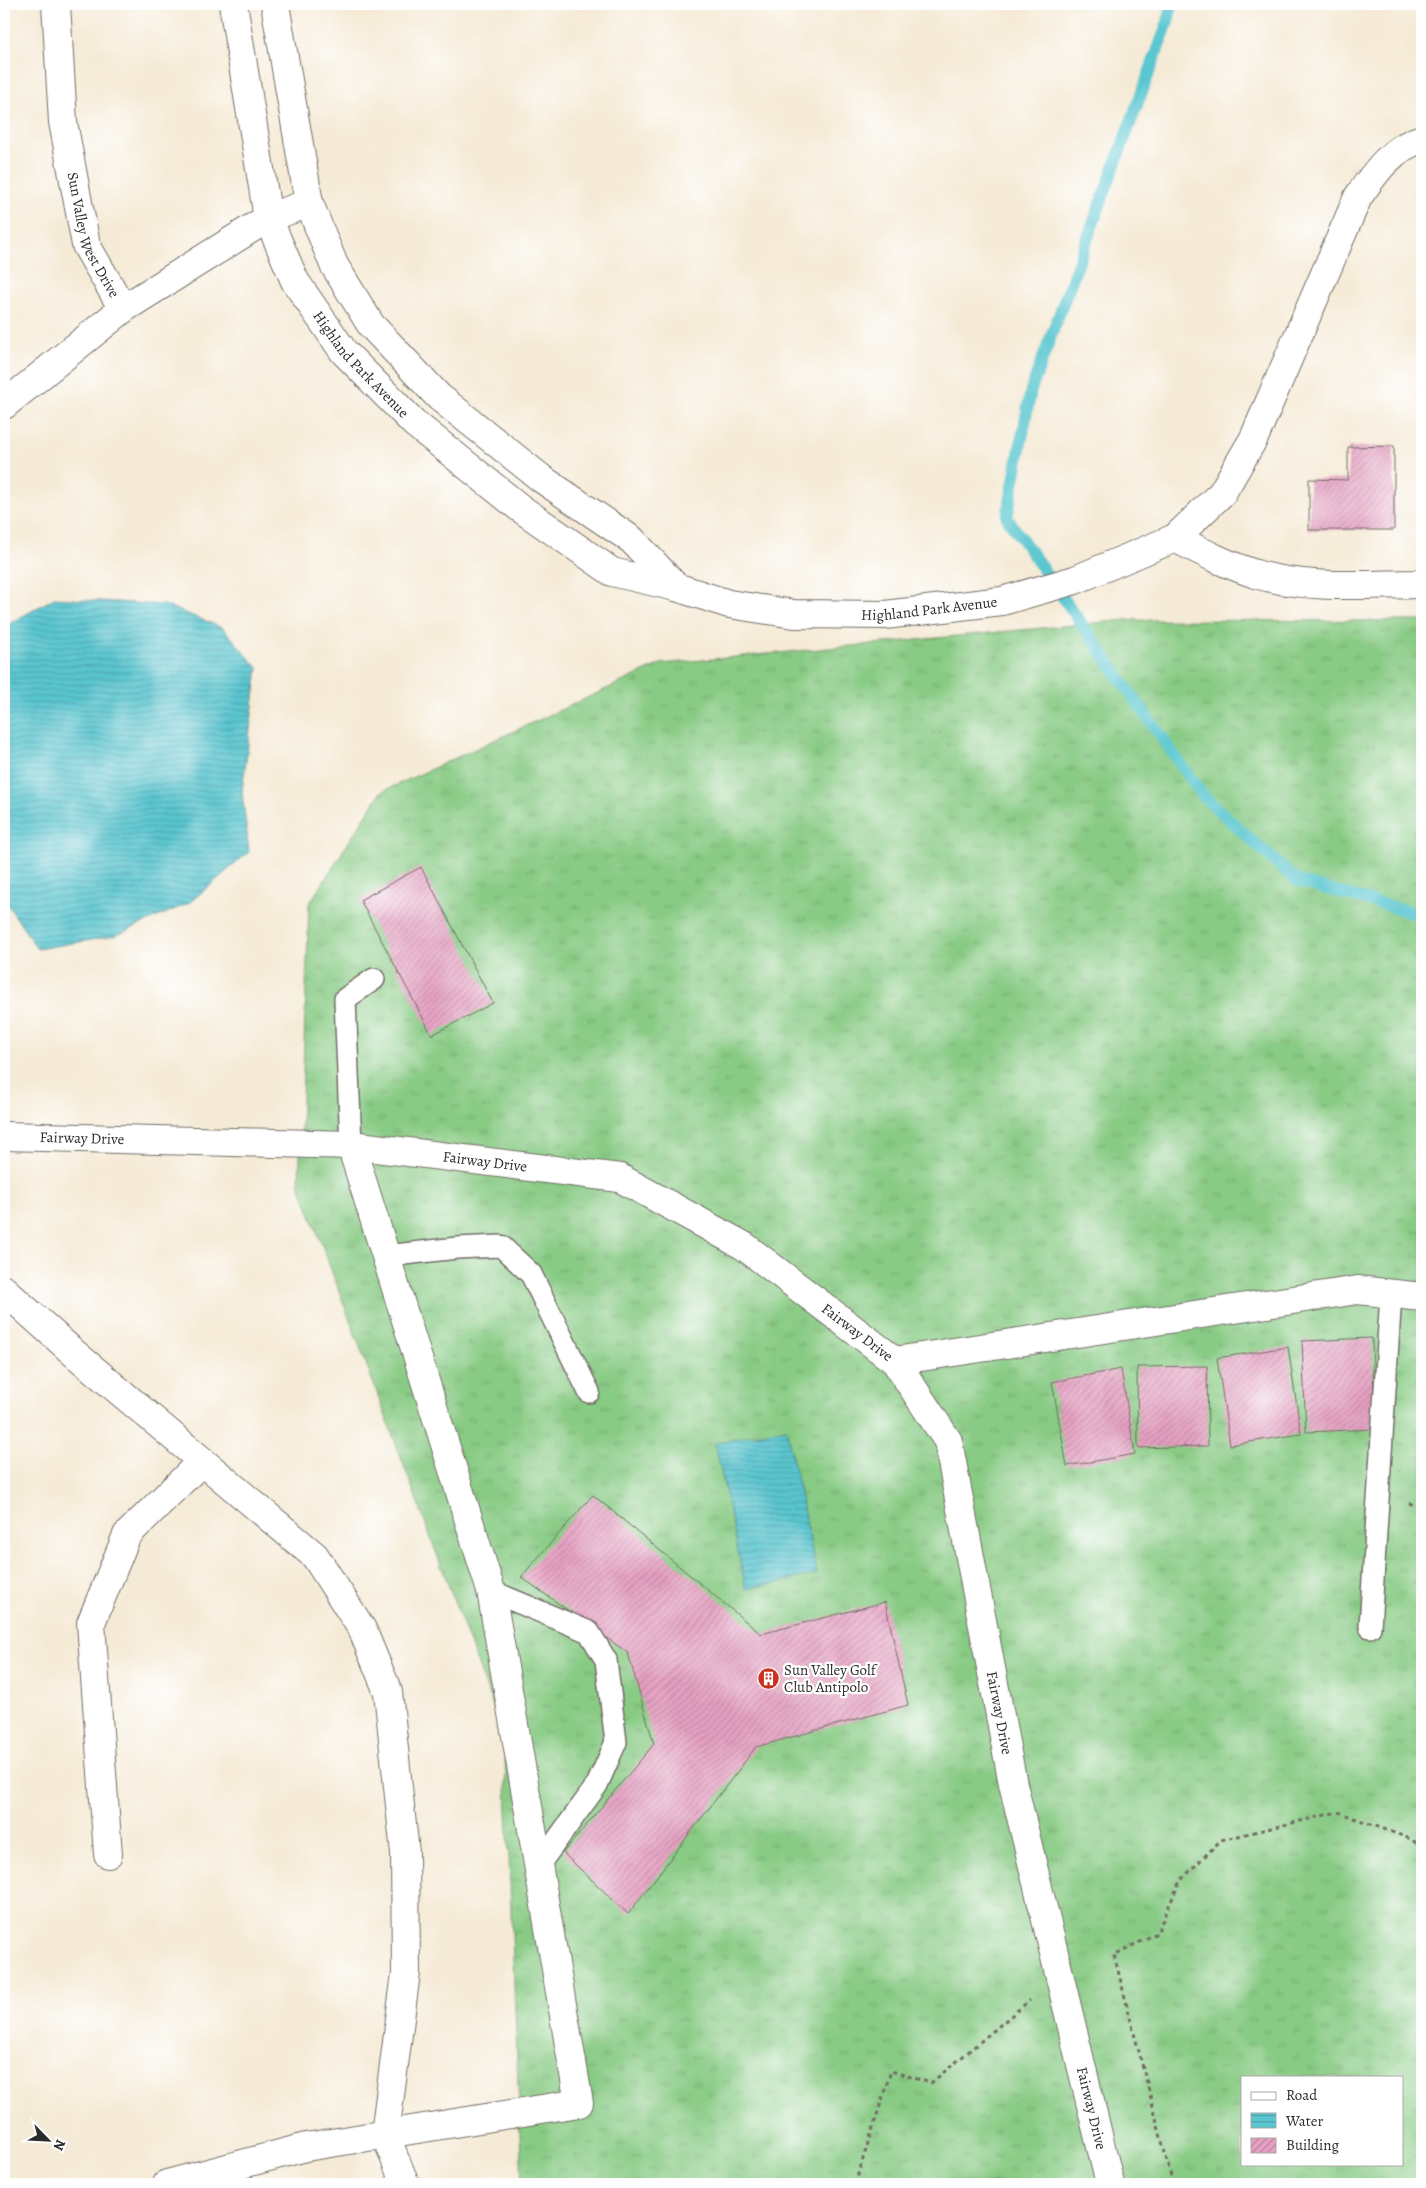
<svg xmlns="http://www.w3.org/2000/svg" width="1426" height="2188" font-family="Alegreya,serif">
	<defs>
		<pattern id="grass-tufts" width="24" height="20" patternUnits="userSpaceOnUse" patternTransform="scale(1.25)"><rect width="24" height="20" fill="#88cb84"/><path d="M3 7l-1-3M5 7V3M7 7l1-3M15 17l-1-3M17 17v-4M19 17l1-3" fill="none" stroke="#76ae72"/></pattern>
		<pattern id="water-rules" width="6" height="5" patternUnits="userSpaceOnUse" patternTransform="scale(1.25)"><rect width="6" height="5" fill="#5ac6d0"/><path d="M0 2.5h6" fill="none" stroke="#4ba1a9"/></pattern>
		<pattern id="building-hatch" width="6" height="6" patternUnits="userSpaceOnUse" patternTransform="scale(1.25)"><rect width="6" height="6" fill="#e6a0c2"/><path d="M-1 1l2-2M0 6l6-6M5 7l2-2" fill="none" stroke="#bb839e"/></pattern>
	</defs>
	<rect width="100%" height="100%" fill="#fff"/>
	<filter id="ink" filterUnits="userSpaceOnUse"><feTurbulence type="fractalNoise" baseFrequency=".02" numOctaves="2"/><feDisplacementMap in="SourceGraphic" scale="10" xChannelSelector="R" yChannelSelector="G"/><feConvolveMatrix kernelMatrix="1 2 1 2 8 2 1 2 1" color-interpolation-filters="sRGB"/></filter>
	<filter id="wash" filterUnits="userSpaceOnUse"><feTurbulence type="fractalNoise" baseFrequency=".0096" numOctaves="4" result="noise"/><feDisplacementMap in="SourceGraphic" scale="20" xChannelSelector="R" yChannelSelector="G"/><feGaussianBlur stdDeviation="1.12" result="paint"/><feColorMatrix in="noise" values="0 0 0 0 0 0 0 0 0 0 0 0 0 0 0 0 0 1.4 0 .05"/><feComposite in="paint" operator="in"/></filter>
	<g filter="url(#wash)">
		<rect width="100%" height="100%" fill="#f5ead5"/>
		<path fill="url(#grass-tufts)" stroke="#5a7b58" fill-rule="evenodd" d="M1126,620L1422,621V2184H522L504,1735L299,1183L309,904L381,792L661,664ZM1242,2077H1402V2164H1242Z"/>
		<g fill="url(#water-rules)" stroke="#42787e">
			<path d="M54,598L165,605L223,628L258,668L242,791L249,852L189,903L115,936L37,949L4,899V627Z"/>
			<path d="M786,1428L817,1574L746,1589L715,1443Z"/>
		</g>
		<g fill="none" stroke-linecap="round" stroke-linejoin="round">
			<path stroke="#5ac6d0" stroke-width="12" d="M1172,4L1168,22L1031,390L1007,518L1203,796L1297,881L1422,915"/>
		</g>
		<g id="blocks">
			<g fill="url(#building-hatch)">
				<path d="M1394,446V530H1309V479L1348,480V447Z"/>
				<path d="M421,867L493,1003L432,1035L360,900Z"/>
				<path d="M1372,1338L1375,1429L1306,1432L1302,1341Z"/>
				<path d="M1288,1347L1301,1434L1230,1445L1217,1358Z"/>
				<path d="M1207,1366L1208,1446L1138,1448L1137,1367Z"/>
				<path d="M1121,1369L1135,1454L1067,1466L1052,1382Z"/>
				<path d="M593,1495L761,1634L885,1602L908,1705L756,1747L628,1914L563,1853L654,1744L628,1653L521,1577Z"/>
			</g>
		</g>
	</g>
	<g filter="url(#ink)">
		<use href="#blocks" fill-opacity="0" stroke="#726e66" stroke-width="1"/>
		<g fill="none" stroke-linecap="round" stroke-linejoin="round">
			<defs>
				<g id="lane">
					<path d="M351,1145L345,999L374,979"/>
					<path d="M386,1256L457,1248L501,1246L531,1274L589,1392"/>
					<path d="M491,1591L589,1632L606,1660L616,1742L597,1785L538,1866"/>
					<path d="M1370,1627L1391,1294"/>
				</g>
				<g id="street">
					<path id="s1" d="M56,4L63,122L86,245L123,309L268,218L309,203"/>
					<path id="s2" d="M233,4L268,218L295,281L344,352L414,423L520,508L612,572L676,587L729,604L794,614L885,615L1002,601L1075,580L1175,538L1222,493L1254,438L1358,197C1374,174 1392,147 1422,139"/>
					<path d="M275,4L309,203L334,265L371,325L439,397L542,479L632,540L676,587"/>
					<path d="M4,405L123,309"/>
					<path d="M1175,538C1202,552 1229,566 1259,575C1310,590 1369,584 1422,584"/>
					<path id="s3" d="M4,1136L351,1145L620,1178L744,1246L895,1361L948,1441L1013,1784L1110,2184"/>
					<path d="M4,1290L74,1353L315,1556L362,1629L388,1692L405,1853L406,1973L385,2134L405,2184"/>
					<path d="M895,1361L1358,1290L1422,1297"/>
					<path d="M108,1854L91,1623L127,1535L202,1461"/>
					<path d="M167,2184L306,2147L579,2103L491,1591L351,1145"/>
				</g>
			</defs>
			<use href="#lane" stroke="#726e66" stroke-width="24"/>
			<use href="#street" stroke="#726e66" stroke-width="30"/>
			<g stroke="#726e66" stroke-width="3" stroke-dasharray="4 4" stroke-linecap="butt">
				<path d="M1409,1503L1422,1508"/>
				<path d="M855,2184L891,2071L931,2083L1030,2000"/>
				<path d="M1173,2184L1114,1955L1157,1933L1180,1881L1221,1840L1338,1812L1408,1838L1422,1846"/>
			</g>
			<use href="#lane" stroke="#fff" stroke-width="21"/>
			<use href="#street" stroke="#fff" stroke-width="28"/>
		</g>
	</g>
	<defs>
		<symbol id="building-disc" viewBox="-11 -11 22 22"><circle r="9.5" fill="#c8321e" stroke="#fff"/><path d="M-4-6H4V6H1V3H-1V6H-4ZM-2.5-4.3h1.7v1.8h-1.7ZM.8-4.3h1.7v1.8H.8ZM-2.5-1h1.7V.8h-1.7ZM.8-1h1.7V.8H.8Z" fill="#fff"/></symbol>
	</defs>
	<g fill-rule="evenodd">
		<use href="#building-disc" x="756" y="1666" width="25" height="25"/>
	</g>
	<g text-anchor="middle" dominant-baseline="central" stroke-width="4.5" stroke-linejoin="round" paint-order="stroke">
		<g font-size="15" fill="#2b2b2b" stroke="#fff">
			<text stroke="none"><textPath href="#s1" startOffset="236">Sun Valley West Drive</textPath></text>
			<text stroke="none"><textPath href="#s2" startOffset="392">Highland Park Avenue</textPath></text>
			<text stroke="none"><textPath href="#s2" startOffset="1042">Highland Park Avenue</textPath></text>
			<text stroke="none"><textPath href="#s3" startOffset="78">Fairway Drive</textPath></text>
			<text stroke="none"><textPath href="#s3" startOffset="482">Fairway Drive</textPath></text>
			<text stroke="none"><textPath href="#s3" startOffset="902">Fairway Drive</textPath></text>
			<text stroke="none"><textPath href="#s3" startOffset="1322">Fairway Drive</textPath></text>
			<text stroke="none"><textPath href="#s3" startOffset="1728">Fairway Drive</textPath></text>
		</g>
		<g font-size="15" fill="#2b2b2b" stroke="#fff" text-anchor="start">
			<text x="784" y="1670">Sun Valley Golf<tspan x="784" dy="17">Club Antipolo</tspan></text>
		</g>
	</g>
	<rect width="1426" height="2188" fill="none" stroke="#fff" stroke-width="20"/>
	<rect x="1241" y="2076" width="162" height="90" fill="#ffffff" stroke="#aaaaaa"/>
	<rect x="1251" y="2092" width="25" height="8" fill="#ffffff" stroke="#aaaaaa"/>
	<text x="1286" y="2100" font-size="15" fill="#2b2b2b">Road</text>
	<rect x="1251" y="2113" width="25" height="15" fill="url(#water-rules)" stroke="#aaaaaa"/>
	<text x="1286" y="2126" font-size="15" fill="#2b2b2b">Water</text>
	<rect x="1251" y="2138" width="25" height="15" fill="url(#building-hatch)" stroke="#aaaaaa"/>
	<text x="1286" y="2150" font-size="15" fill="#2b2b2b">Building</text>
	<g transform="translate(48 2140) rotate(114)" stroke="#ffffff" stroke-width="4" paint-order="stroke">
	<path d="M0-4L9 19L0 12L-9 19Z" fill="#2b2b2b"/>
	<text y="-8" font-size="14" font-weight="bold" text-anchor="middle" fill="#2b2b2b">N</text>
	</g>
</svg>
